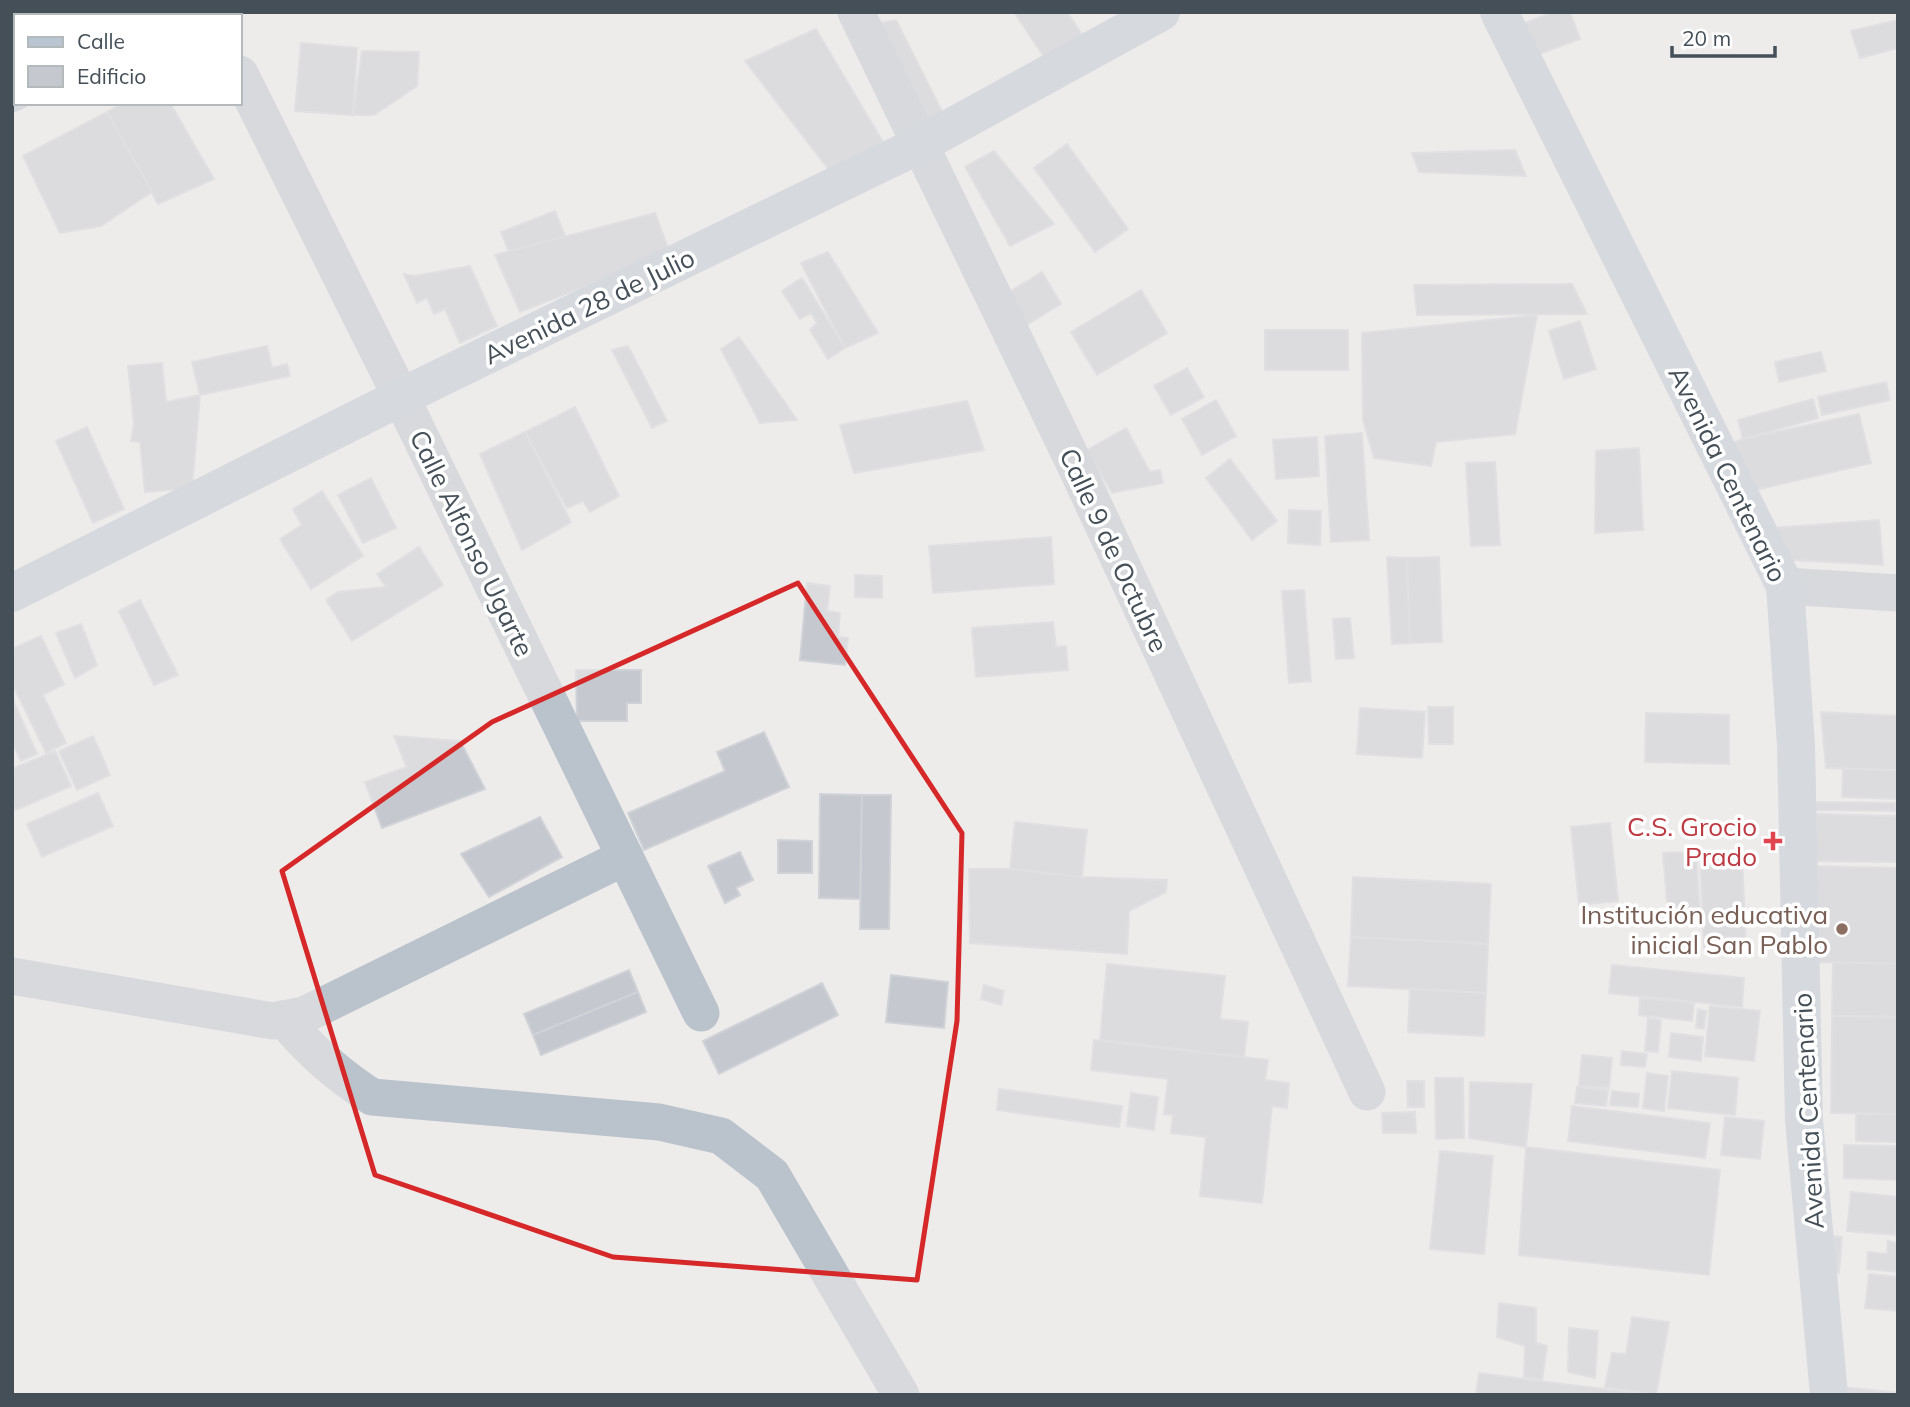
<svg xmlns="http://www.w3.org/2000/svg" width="1910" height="1407" font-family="Mulish,sans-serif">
	<rect width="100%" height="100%" fill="#eeebeb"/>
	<g fill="#c5c8ce" stroke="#cfd2d7" stroke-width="2">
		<path d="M72,12H120L113,16H74Z"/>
		<path d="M1014,12H1067L1085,39L1048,63Z"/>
		<path d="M1554,12H1570L1580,39L1534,56L1522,24Z"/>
		<path d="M896,20L945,117L929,125L870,25Z"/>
		<path d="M1898,20V48L1860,58L1851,31Z"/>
		<path d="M816,29L886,147L829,170L745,61Z"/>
		<path d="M301,43L357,48L353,115L295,111Z"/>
		<path d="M362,51L419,52L417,86L374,115H353Z"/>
		<path d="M123,103H170L214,179L158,204L107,112Z"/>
		<path d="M107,112L152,192L101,226L60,233L23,156Z"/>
		<path d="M1067,144L1128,229L1095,252L1034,168Z"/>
		<path d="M1515,150L1526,176L1419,172L1412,153Z"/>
		<path d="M994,151L1054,224L1010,246L965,167Z"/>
		<path d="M555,211L575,260L521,281L501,232Z"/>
		<path d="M655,213L670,253L520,312L495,255Z"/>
		<path d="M828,252L878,333L845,348L801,263Z"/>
		<path d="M470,266L497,326L460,343L445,309L434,314L427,298L417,303L404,274L414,276Z"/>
		<path d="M1042,272L1061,304L1020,329L1001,297Z"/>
		<path d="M802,278L845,348L828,359L810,330L817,323L811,313L800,319L782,291Z"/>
		<path d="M1572,284L1587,314L1417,315L1414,285Z"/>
		<path d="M1141,290L1167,333L1097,375L1071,332Z"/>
		<path d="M1537,315L1515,434L1436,442L1431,466L1374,458L1363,420L1362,333Z"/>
		<path d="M1580,321L1596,369L1564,379L1549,331Z"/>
		<rect x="1265" y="330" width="83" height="40"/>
		<path d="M739,337L797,420L760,423L721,349Z"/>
		<path d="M267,346L272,368L287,364L290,376L200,395L192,362Z"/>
		<path d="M628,346L667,421L652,428L612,350Z"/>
		<path d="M1821,352L1826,371L1779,382L1775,362Z"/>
		<path d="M162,363L166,402L200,395L192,488L145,492L140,442L131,441L134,425L128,366Z"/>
		<path d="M1187,368L1204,397L1171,415L1154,386Z"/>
		<path d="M1886,382L1890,400L1822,415L1818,397Z"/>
		<path d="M1813,399L1818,418L1743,439L1738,420Z"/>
		<path d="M1216,400L1236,436L1202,455L1182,419Z"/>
		<path d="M967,401L984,450L854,473L840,425Z"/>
		<path d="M575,407L619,496L590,512L583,501L567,508L525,432Z"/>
		<path d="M1859,414L1871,463L1751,491L1727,445L1743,439Z"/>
		<path d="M87,427L124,509L93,523L56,441Z"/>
		<path d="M1126,428L1150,472L1160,470L1163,483L1112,493L1087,450Z"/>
		<path d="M525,432L571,522L522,550L480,454Z"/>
		<path d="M1362,433L1369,540L1331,542L1325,436Z"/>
		<path d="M1317,437L1319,476L1276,479L1273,440Z"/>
		<path d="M1639,448L1643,530L1595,533L1596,451Z"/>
		<path d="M1230,459L1277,521L1252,540L1206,478Z"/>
		<path d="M1495,462L1500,545L1471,546L1466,463Z"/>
		<path d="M371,478L396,528L363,543L338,495Z"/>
		<path d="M322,491L363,556L311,589L280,539L302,525L293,509Z"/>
		<path d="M1289,510L1321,511L1320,545L1288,543Z"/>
		<path d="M1879,520L1883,565L1792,560L1773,528Z"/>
		<path d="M1051,537L1054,584L933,593L929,546Z"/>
		<path d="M419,547L443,585L352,641L326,600L338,592L386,587L377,574Z"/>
		<path d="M1387,557L1407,558L1410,643L1392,644Z"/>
		<path d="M1439,557L1442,642L1410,643L1407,558Z"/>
		<path d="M855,575L882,576V598L855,597Z"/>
		<path d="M807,583L830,586L827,611L840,613L838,637L848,638L845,665L800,660Z"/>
		<path d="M1304,590L1311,681L1289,683L1282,591Z"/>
		<path d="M140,600L178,675L154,685L119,611Z"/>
		<path d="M1350,618L1354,658L1336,659L1333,619Z"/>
		<path d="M1053,622L1056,647L1066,646L1068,670L976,677L972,628Z"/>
		<path d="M81,624L97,665L75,678L56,633Z"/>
		<path d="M41,636L64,684L43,695L66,743L46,753L12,683V649Z"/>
		<path d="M576,670H641V703H627V721H577Z"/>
		<path d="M12,698L37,754L21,761L12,742Z"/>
		<path d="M1428,707H1453V744H1429Z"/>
		<path d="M1360,708L1425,712L1422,758L1357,754Z"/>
		<path d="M1821,712L1898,716V770L1826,768Z"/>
		<path d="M1646,713L1729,715V764L1645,762Z"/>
		<path d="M764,732L789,787L644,850L628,813L725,771L717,752Z"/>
		<path d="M93,736L110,775L77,790L59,751Z"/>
		<path d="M394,736L460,741L485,789L382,828L365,782L407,767Z"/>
		<path d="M55,751L71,786L16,810L12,802V769Z"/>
		<path d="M1843,769L1898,770V799L1842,797Z"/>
		<path d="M98,793L113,826L42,857L27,824Z"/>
		<path d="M820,794L862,795L860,899L819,898Z"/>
		<path d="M862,795H891L889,929H860Z"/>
		<path d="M1815,802L1895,803V811L1815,810Z"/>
		<path d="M1813,814L1898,816V862L1813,861Z"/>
		<path d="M540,817L562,857L489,897L461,854Z"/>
		<path d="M1015,822L1087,830L1082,877L1010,869Z"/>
		<path d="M1610,823L1618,901L1579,905L1571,827Z"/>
		<path d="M778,840L812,841V873H778Z"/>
		<path d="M740,852L753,880L736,888L740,895L725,903L708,866Z"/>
		<path d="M1696,852L1700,914H1668L1663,853Z"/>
		<path d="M1742,855L1746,946L1704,948L1700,857Z"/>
		<path d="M1807,866L1898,868V964L1806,962Z"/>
		<path d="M969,869H1010L1082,877L1167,880L1166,892L1129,911L1127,954L970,943Z"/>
		<path d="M1353,877L1491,884L1488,944L1351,937Z"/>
		<path d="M1351,937L1488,944L1486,993L1348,986Z"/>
		<path d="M1833,962L1898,964V1017L1832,1016Z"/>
		<path d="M1107,964L1225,976L1220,1019L1248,1022L1244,1057L1100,1040Z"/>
		<path d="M1612,965L1744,978L1742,1007L1609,993Z"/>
		<path d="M629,970L638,992L533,1035L524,1014Z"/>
		<path d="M891,975L948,982L944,1028L886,1022Z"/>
		<path d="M822,983L838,1015L719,1074L703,1041Z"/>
		<path d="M984,985L1004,991L1001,1005L981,999Z"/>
		<path d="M1410,989L1486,993L1484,1036L1408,1032Z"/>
		<path d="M638,992L646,1012L541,1055L533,1035Z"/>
		<path d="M1640,998L1694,1003L1692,1021L1639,1015Z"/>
		<path d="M1710,1006L1760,1011L1754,1061L1705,1056Z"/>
		<path d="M1698,1009L1706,1011L1704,1029L1696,1028Z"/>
		<path d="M1832,1016L1898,1017V1114L1831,1113Z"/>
		<path d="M1648,1018L1661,1020L1658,1052L1645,1051Z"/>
		<path d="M1671,1033L1703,1037L1701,1061L1669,1057Z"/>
		<path d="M1094,1040L1268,1060L1265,1080L1289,1083L1287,1108L1272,1106L1262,1203L1200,1196L1206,1137L1171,1133L1173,1115L1164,1114L1168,1079L1091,1070Z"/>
		<path d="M1622,1051L1647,1054L1645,1067L1621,1065Z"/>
		<path d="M1582,1055L1612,1058L1609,1088L1579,1086Z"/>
		<path d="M1672,1071L1738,1078L1735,1115L1668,1108Z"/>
		<path d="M1647,1073L1668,1076L1664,1111L1643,1108Z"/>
		<path d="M1435,1078H1463L1464,1138L1436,1139Z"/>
		<path d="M1407,1081H1424V1107H1408Z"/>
		<path d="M1470,1082L1532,1084L1526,1147L1469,1138Z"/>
		<path d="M1577,1087L1608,1090L1606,1106L1575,1103Z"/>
		<path d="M999,1089L1122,1106L1119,1127L997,1110Z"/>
		<path d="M1612,1091L1639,1094L1638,1107L1610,1105Z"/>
		<path d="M1131,1093L1158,1097L1154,1130L1127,1126Z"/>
		<path d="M1572,1106L1710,1123L1705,1158L1568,1141Z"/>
		<path d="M1415,1112L1416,1133H1383L1382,1113Z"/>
		<path d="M1856,1114H1898V1142L1856,1141Z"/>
		<path d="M1725,1117L1764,1121L1760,1159L1721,1155Z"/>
		<path d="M1844,1145L1898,1146V1180L1844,1178Z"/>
		<path d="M1526,1147L1720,1170L1709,1275L1519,1255Z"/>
		<path d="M1440,1151L1493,1156L1484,1254L1430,1249Z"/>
		<path d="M1851,1192L1898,1197L1896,1235L1847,1231Z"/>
		<path d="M1822,1235L1842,1237L1839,1273L1819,1272Z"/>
		<path d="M1888,1241L1898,1243V1272L1867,1269L1868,1252L1887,1254Z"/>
		<path d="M1869,1274L1898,1277V1311L1865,1308Z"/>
		<path d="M1499,1303L1536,1308V1343L1547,1346L1542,1380L1524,1377L1525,1346L1497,1337Z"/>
		<path d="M1632,1317L1669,1322L1656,1395L1605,1387L1612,1353L1626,1354Z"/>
		<path d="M1569,1328L1598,1331L1595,1378L1568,1372Z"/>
		<path d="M1479,1373L1546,1382L1656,1395H1476Z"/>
		<path d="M1841,1387L1898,1393V1395H1840Z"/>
	</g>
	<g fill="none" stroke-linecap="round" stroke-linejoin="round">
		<g stroke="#bac3cb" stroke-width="37">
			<path d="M209,12L211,16"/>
			<path d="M856,12L1077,469L1367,1092"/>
			<path d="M240,74L401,397L701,1013"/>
			<path d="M1785,586L1898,593"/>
			<path d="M12,976L273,1021L304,1015L625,857"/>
			<path d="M284,1019C310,1051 338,1075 372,1097L659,1122L721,1136L772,1175L901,1395"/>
		</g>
		<g stroke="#b9c5d0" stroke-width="38">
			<path d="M1499,12L1785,586L1796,745L1804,1120L1829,1395"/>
			<path d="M174,16L181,12"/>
			<path d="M12,93L16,91"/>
			<path d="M12,593L401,397L919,145L1161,12"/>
		</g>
	</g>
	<path d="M0 0H1910V1407H0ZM798,583L962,833L957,1021L917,1280L613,1257L375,1175L282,871L492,722Z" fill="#eeebeb" fill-opacity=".55" fill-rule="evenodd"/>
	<path fill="none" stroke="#d62828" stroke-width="5" stroke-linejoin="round" d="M798,583L962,833L957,1021L917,1280L613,1257L375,1175L282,871L492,722Z"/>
	<path fill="#e0444e" stroke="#fff" stroke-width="2.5" d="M1769.5 830.5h7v7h7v7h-7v7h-7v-7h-7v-7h7z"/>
	<circle fill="#8d6e63" stroke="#fff" stroke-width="2.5" cx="1842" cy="929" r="7"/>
	<g text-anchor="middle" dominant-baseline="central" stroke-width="7" stroke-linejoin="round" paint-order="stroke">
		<g font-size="26" fill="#444f58" stroke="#fff">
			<text transform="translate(589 306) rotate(-26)">Avenida 28 de Julio</text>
			<text transform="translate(1728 474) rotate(64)">Avenida Centenario</text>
			<text transform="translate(472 543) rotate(64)">Calle Alfonso Ugarte</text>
			<text transform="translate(1114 550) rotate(65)">Calle 9 de Octubre</text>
			<text transform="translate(1808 1111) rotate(-93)">Avenida Centenario</text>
		</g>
		<g font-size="26" fill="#be3a42" stroke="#fff" text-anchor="end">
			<text x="1757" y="826">C.S. Grocio<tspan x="1757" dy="30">Prado</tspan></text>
		</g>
		<g font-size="26" fill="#785e54" stroke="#fff" text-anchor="end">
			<text x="1828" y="914">Institución educativa<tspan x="1828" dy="30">inicial San Pablo</tspan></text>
		</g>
	</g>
	<rect width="1910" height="1407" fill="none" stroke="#444f58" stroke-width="28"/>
	<rect x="14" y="14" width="228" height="91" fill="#ffffff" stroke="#b4b9bc" stroke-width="2"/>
	<rect x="28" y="37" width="35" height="10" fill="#b9c5d0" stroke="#b4b9bc" stroke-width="2"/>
	<text x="77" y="49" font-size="21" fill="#444f58">Calle</text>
	<rect x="28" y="66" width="35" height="21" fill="#c5c8ce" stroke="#b4b9bc" stroke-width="2"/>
	<text x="77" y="84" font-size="21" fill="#444f58">Edificio</text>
	<path d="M1672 46v10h103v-10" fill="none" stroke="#444f58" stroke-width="3.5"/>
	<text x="1682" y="46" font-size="21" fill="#444f58" stroke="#ffffff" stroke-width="5" paint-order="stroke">20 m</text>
</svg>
